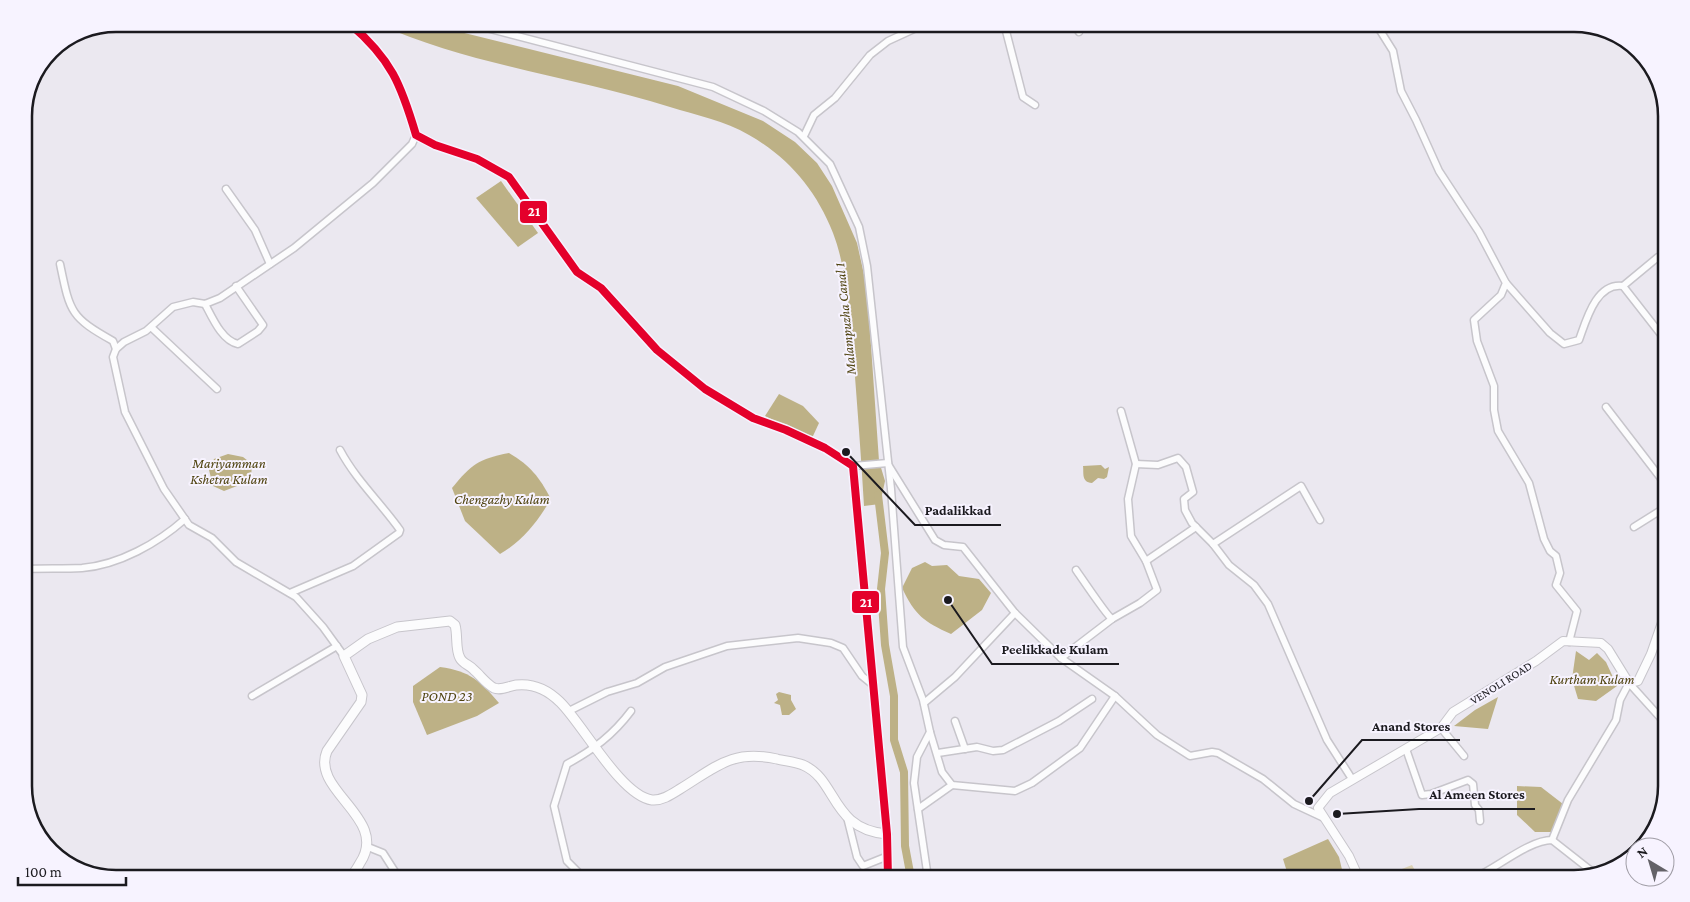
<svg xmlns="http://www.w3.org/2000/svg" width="1690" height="902" font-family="'Crimson Pro',serif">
	<rect width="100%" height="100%" fill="#ebe8f0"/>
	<path fill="#dbd1b4" d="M1412,865L1419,878H1379Z"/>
	<g fill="#bdb186">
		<path d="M378,24H428L678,86L763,121L795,142L817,163L832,186L857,243L867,288L879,461L885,481L880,504L864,506C861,454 857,403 853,351C849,312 847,270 833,233C816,190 789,158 749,135C725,121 696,115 670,107C574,77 470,65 378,24Z"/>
		<path d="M501,181L538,233L518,247L476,198Z"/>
		<path d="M779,394L803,406L819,423L813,436L803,435L765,416Z"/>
		<path d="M509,453C531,466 539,477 551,499C537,522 524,540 500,554L465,521L452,488C472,464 478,459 509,453Z"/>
		<path d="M228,454L243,457L252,464L251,478L237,486L224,491L213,486L209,470L214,459Z"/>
		<path d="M1101,465L1105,469L1109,467L1107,477L1104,479L1098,478L1092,483C1081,482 1084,473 1083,466Z"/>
		<path d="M925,562L932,566L947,565L959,576L979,579L991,593L982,610L951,634C924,622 915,615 902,588L912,568Z"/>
		<path d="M1576,651L1589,660L1597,653L1606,662L1617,686L1596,701L1578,699L1572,679Z"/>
		<path d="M440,667C470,671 480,681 499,703L477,716L427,735L413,702V686Z"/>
		<path d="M779,692L791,695V700L796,709L789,715H782L780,705L774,703L778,700L776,694Z"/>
		<path d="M1498,697L1488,729L1454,726L1475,710Z"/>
		<path d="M1517,786L1541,787L1563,804L1552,832H1535L1517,815Z"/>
		<path d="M1328,839L1339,857L1344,878H1289L1283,859Z"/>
	</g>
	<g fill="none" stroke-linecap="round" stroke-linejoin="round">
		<path stroke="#bdb186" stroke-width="8" d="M878,495L885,553L881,589L885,645L894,696V740L904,772L905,846L911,878"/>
		<defs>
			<g id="minor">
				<path d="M471,24L713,87L764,111L798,132L830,164L859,227L867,266L891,489L903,647L923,700L930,732L917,757L914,783L928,878"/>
				<path d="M1074,24L1079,32"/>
				<path d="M1376,24L1393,51L1401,91L1416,120L1439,171L1479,232L1506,283L1501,295L1474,320L1477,341L1494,386V410L1498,431L1529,483L1544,539L1550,551L1556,556L1560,573L1556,585L1577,611L1569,642"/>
				<path d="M1006,25V31L1023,97L1035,105"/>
				<path d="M804,136L814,115L835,98L870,55L888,41L925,24"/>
				<path d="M226,189L255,230L270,264"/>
				<path d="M60,264C70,312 70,317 113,341L116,349"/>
				<path d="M1506,283L1550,333L1564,344L1579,340C1586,321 1596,282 1623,286L1666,341"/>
				<path d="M1623,286L1658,257"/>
				<path d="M205,304C212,317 222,341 238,344L258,331L263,325L236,286"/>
				<path d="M151,327L217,389"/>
				<path d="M1606,407L1666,485"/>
				<path d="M1136,464L1158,465L1178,458L1186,467L1193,492L1184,499L1185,510L1192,523L1213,544L1229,565L1254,585L1268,604L1327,740L1352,779"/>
				<path d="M853,466L888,463"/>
				<path d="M889,466L935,540L944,545L963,547L1015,613L1061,658L1115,696L1157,735L1190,756L1212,752L1218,753L1263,779L1294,804L1324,818"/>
				<path d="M1634,527L1666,507"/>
				<path d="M1213,544L1301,486L1320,520"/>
				<path d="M1146,561L1196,527"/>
				<path d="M24,569C43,568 63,569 82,568C119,565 158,543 185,519"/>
				<path d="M1076,570C1081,577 1107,616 1112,619"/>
				<path d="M290,593L353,566L399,533L400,530C380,502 356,480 340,450"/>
				<path d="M344,656L323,627L296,597L236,562L212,538L189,525L164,489L125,412L113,357L116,349L124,342L146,331L173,307L193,302L205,304L220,298L294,248L373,183L412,144L416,135"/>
				<path d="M1061,658L1112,619L1140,603L1157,590L1146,561L1131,536L1128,499L1136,464L1121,411"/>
				<path d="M252,696L337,646"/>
				<path d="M924,703L955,677L1015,613"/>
				<path d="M569,711L607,692L637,683L665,667L727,646L798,638L831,643L843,648L862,676L873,685"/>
				<path d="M955,721L965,749"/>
				<path d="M1441,728L1464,756"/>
				<path d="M930,732L942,772L952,785L1015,791L1032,783L1080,748L1115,696"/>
				<path d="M1406,749L1422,795L1431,794L1468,780L1473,784L1475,805L1479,810L1480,821"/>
				<path d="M938,753L977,747L993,751L1003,750L1059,721L1092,699"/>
				<path d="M918,809L952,785"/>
				<path d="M847,817L857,857L863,866L888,856"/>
				<path d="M1552,840L1568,800L1616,720L1620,700L1629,683L1666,724"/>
				<path d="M368,847L383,853L399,878"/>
				<path d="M584,878L567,861L554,806L567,764C593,750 613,735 631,711"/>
				<path d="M1474,878C1497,868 1529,840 1552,840L1594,873"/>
			</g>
			<g id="tertiary">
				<path d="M350,24C391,59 401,84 416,135L435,145L477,159L509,177L577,272L601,288L657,350L705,389L753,418L786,430L825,448L853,466L887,834L888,878"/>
				<path d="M1359,878L1349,856L1318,808L1330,793L1441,728L1453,712L1536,661L1563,641L1601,643L1608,649L1629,683L1638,681L1651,654L1666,611"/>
			</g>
			<path id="secondary" d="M349,878C354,874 357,868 360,863C390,818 310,791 327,751L361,702L362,695L344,656L368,639L397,627L450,621L455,625C458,635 455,649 460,658C463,664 470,665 474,670C480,675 486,684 494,688C501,691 509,686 516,685C533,683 548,690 560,702C582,723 621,796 652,800C662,801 672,794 680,789C716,767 732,749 777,759C785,761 795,762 803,765C838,780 830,829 887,834"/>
		</defs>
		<use href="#minor" stroke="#c7c5cb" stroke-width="9"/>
		<use href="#tertiary" stroke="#c7c5cb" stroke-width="10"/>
		<use href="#secondary" stroke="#c7c5cb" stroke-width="11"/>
		<use href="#minor" stroke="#fcfcfd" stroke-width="6"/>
		<use href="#tertiary" stroke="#fcfcfd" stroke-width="8"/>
		<use href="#secondary" stroke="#fcfcfd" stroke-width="9"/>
		<defs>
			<path id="bus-1" d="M350,24C391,59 401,84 416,135L435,145L477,159L509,177L577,272L601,288L657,350L705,389L753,418L786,430L825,448L853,466L887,834L888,878"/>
		</defs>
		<use href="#bus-1" stroke="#f7f3ff" stroke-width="11"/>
		<use href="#bus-1" stroke="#e4002b" stroke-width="8"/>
	</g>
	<g text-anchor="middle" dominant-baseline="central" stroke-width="4" stroke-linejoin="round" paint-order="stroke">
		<g font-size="12" fill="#1b1a1f" stroke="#f7f3ff">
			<text transform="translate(1501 683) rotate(-32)">VENOLI ROAD</text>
		</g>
		<g font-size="14" font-style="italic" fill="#4f430f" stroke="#f7f3ff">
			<text transform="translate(845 319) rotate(-96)">Malampuzha Canal 1</text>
			<text x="229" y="463">Mariyamman<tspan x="229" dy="16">Kshetra Kulam</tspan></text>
			<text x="502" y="499">Chengazhy Kulam</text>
			<text x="1592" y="679">Kurtham Kulam</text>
			<text x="447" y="696">POND 23</text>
		</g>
	</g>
	<path d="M0 0H1690V902H0ZM116 32H1574A84 84 0 0 1 1658 116V786A84 84 0 0 1 1574 870H116A84 84 0 0 1 32 786V116A84 84 0 0 1 116 32Z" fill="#f7f3ff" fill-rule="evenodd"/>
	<path fill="none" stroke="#1b1a1f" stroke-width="2.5" d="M116 32H1574A84 84 0 0 1 1658 116V786A84 84 0 0 1 1574 870H116A84 84 0 0 1 32 786V116A84 84 0 0 1 116 32Z"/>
	<path fill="none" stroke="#1b1a1f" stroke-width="2" d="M846 452L915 525H1001M948 600L992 664H1119M1309 801L1362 740H1460M1337 814L1419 809H1535"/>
	<g fill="#1b1a1f" stroke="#f7f3ff" stroke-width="2">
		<circle cx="846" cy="452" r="5"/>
		<circle cx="948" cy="600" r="5"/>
		<circle cx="1309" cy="801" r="5"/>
		<circle cx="1337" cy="814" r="5"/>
	</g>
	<g font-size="14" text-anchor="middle" font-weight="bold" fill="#1b1a1f" stroke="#f7f3ff" stroke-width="4" stroke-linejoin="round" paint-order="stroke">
		<text x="958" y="515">Padalikkad</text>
		<text x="1055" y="654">Peelikkade Kulam</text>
		<text x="1411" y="731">Anand Stores</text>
		<text x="1477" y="799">Al Ameen Stores</text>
	</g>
	<g stroke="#f7f3ff" stroke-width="2">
		<rect x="519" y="200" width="29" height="24" rx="5" fill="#e4002b"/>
		<rect x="851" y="590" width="29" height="24" rx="5" fill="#e4002b"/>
	</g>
	<g font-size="14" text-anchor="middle" font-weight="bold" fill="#fff">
		<text x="534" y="216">21</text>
		<text x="866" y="607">21</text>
	</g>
	<g transform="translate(1650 862) rotate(322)"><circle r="24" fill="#f7f3ff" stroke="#9f9ca5"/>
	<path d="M0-4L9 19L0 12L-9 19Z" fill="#646268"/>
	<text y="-8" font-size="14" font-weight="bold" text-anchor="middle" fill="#1b1a1f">N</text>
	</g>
	<path d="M18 877v8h108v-8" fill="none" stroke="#1b1a1f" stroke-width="2.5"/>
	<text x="25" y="877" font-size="15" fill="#1b1a1f" stroke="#f7f3ff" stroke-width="4" paint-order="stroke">100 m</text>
</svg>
